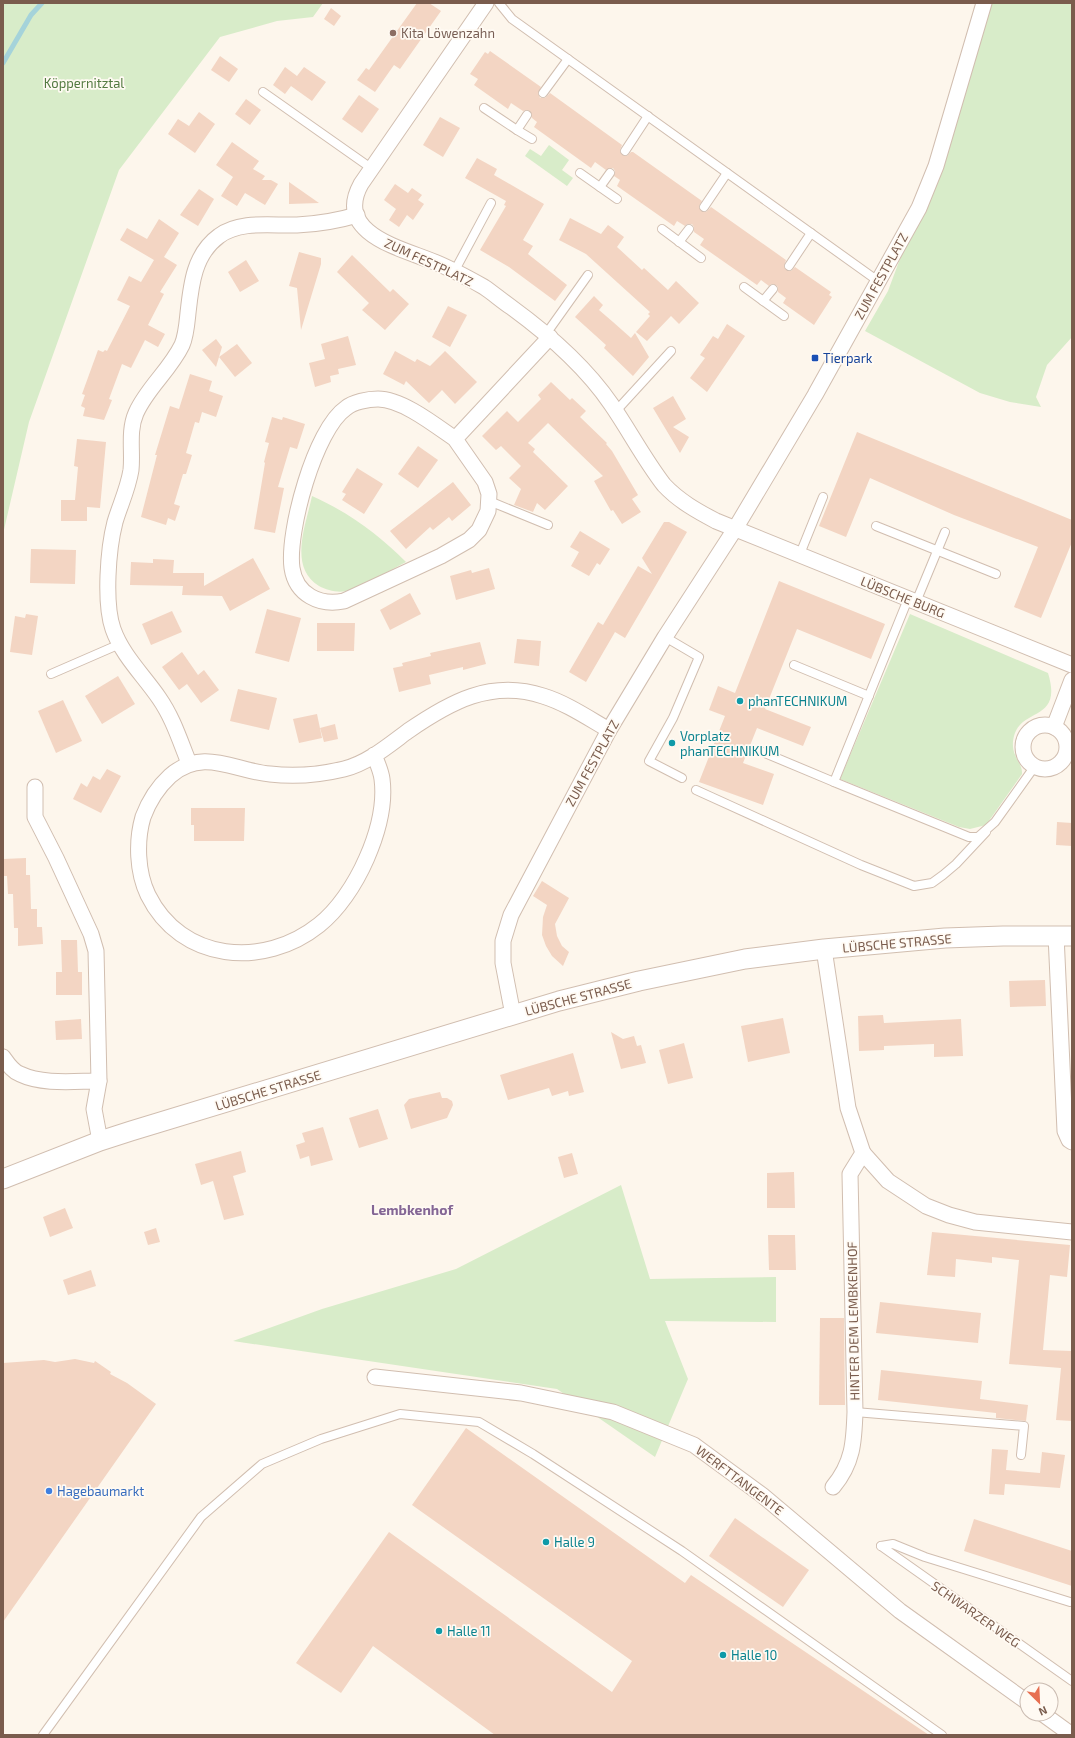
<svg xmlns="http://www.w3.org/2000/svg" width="1075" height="1738" font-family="'Exo 2',sans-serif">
	<rect width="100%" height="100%" fill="#fdf6ec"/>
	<g fill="#d8ecc9">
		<path d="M3,3H323L313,17L277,21L220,37L119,170L29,422L3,534Z"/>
		<path d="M984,3H1072V337L1047,365L1036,397L1041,407L1010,402L980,393L865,331L888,291L919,208Z"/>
		<path d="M549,145L569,160L562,170L573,178L567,186L525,156L530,149L541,156Z"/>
		<path d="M312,496C348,512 378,534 406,562C387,571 367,586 346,591C337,593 327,590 319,586C288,567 306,525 312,496Z"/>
		<path d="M910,614L1048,673C1063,722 1022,707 1014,736C1009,756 1023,762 1022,774L986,825L970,829L959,827L840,779Z"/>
		<path d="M621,1185L650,1279L776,1277V1322L665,1321L688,1379L655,1457L557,1389L233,1341L322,1309L456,1269Z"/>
	</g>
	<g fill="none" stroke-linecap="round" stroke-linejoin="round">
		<path stroke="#a5d3da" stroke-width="5" d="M3,63L31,15L42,3"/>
	</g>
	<g fill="#f3d5c3">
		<path d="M417,3H429L441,11L400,69L394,65L375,92L357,80L366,68L369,70Z"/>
		<path d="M331,8L341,16L334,26L324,19Z"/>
		<path d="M490,51L541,87L538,93L540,98H545L550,93L622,145L620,150L622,155L627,156L631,152H633L702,201L699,206L701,211L706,212L711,207L786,260L784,266L786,270L791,271L795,267L831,292L829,295L832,297L814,325L783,303L786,298L778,292V287L776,285L771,284L769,286L761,280L757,285L700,245L704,239L694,232V227L692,224H687L685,226L677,221L674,226L617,186L620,180L614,176L615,171L613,168L606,170L595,162L591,168L534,127L537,122L532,118L530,111L527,110L523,111L511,103L508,109L474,85L478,79L470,74L485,52L488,54Z"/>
		<path d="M220,56L238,69L229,82L211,70Z"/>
		<path d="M285,67L297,76L304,67L326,82L312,101L291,86L285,94L273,85Z"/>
		<path d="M359,95L379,109L362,133L342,119Z"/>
		<path d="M246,99L261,110L250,125L235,114Z"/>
		<path d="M199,112L215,124L195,153L168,134L178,119L189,126Z"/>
		<path d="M440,117L460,128L443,157L423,145Z"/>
		<path d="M232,142L259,161L253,169L265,176L262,180H271L278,184L265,205L245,193L237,206L221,196L233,177L216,165Z"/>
		<path d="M477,158L497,169L494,175L544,204L523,240L533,246L528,254L567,285L555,301L509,267L480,250L506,206L504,205L506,201L465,178Z"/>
		<path d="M289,182L319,203L289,204Z"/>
		<path d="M395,184L408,193L412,188L422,195L418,200L424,204L413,220L407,215L399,227L389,220L396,209L384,200Z"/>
		<path d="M199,189L214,199L198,226L180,215Z"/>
		<path d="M570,218L601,234L608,225L624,237L617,247L642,270L644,268L668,290L676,281L699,303L679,324L671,316L647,341L636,332L650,316L648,314L650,312L586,254L559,240Z"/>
		<path d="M159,219L179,233L164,257L177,265L160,292L164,294L148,325L165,334L158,347L145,340L131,368L122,364L109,399L112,400L104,420L83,416L85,408L81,406L85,395L82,394L98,350L103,352L105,350L107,351L130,306L117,300L129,276L141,282L154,260L120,240L127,228L147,239Z"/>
		<path d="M299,252L321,258V264L301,330L297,288L289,286Z"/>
		<path d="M352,255L390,292L393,289L409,304L385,330L362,310L369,303L337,272Z"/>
		<path d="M246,260L259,281L240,292L228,272Z"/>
		<path d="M594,296L603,305L599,310L613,322L631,338L635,333L649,357L633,376L604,348L606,345L575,317Z"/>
		<path d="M448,306L467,315L450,347L432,337Z"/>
		<path d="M727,324L745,336L707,392L690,378L705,358L700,355L713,336L718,339Z"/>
		<path d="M348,336L356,365L338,369L339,374L330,376L331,382L315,387L309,363L325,359L321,344Z"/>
		<path d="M216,339L222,347L216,367L202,350Z"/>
		<path d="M237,344L252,363L235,377L219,357Z"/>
		<path d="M395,351L415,362L417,359L430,366L445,351L477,382L455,404L442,390L429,403L406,381L404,385L383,374Z"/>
		<path d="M190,374L212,381L209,391L223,396L216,417L202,412L199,423L195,422L186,453L192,455L186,474H183L174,504L180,506L175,521L168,518L166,525L141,517L157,455H155L170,406L179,409Z"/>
		<path d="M551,382L570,400L572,398L586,411L580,417L607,443L606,444L612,451L638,495L632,499L641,512L622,524L613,510L611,511L594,481L603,476L548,423L528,443L535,449L533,452L568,486L545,510L537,503L533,512L514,505L521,489L509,478L521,466L501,446L496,450L482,436L507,411L518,422L541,399L538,395Z"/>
		<path d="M673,396L686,419L673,427L689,437L680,453L653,408Z"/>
		<path d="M272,417L282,420L283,417L305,424L297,449L290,447L278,487L284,488L275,533L254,529L265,463L264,462L269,443L265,442Z"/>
		<path d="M857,432L1072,520V542L1041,618L1014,607L1038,547L954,515L870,478L846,537L819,526Z"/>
		<path d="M77,439L106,442L100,508L87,507V521H61V500H75L78,467L74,466Z"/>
		<path d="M418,446L438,460L418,488L398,474Z"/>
		<path d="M357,468L383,484L364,514L342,500L346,494L342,492Z"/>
		<path d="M453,482L471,505L452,521L449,517L433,530L430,527L406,549L390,531Z"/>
		<path d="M664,522H669L687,532L625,638L615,632L586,682L569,672L598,622L603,625L638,566L652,574L642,558Z"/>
		<path d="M580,531L610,549L600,565L597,563L589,576L571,566L579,552L570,547Z"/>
		<path d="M31,549L76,550L75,584L30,583Z"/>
		<path d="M253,558L270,589L230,611L222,596L182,595L183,586L130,585L131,562L153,563V559L174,560L173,573H204V586Z"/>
		<path d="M489,568L495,589L456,600L450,576L471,570L472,573Z"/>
		<path d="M779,581L885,624L871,659L797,629L765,709L811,727L803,746L757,728L743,763L774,774L763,805L699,782L725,716L709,710L718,686L735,693Z"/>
		<path d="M410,593L421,614L390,630L380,610Z"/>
		<path d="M267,609L301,618L289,662L255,653Z"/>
		<path d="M172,611L182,632L151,645L142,624Z"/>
		<path d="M26,614L38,616L32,655L10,652L15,616L25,618Z"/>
		<path d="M317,623H355L354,651H317Z"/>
		<path d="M517,639L541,641L539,666L514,663Z"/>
		<path d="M480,642L486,664L463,670V667L429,675L431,684L399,692L393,668L403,666L402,663L431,656L430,653Z"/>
		<path d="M182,652L198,675L204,670L219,690L201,703L187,684L179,690L162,667Z"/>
		<path d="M118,676L135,704L102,724L85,696Z"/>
		<path d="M238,689L277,698L269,730L230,721Z"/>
		<path d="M63,700L82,741L56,753L38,711Z"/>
		<path d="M317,714L322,738L299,743L293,719Z"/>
		<path d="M335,724L338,739L324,742L320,728Z"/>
		<path d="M107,769L121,776L101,813L73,799L81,783L87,787L93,776L100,780Z"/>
		<path d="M191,808H245L244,841H194V825H191Z"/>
		<path d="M1057,822L1072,823V846L1056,845Z"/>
		<path d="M26,858V875H30L31,909H37V927H42L43,944L18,946V928H14L13,894H8L7,876H3V859Z"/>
		<path d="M542,881L569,898L555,924L557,936L562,946L569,952L563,966L552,956L546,946L542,935L543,917L547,905L533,896Z"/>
		<path d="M61,940H77L78,972H82V995H56V972H62Z"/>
		<path d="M1045,980L1046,1006L1010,1007L1009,981Z"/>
		<path d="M883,1015L884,1023L961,1019L963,1056L934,1057V1044L884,1046V1050L859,1051L858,1016Z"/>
		<path d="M783,1018L790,1053L748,1062L741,1026Z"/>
		<path d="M81,1019L82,1039L56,1040L55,1021Z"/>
		<path d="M611,1032L623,1039L634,1036L637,1046L641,1045L646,1063L621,1069Z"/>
		<path d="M684,1043L693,1078L668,1084L659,1050Z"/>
		<path d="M573,1053L584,1092L569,1096L568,1091L552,1096L549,1088L508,1100L500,1075Z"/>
		<path d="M440,1092L442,1098H447L452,1101L453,1105L447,1118L411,1129L404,1105L409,1099Z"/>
		<path d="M378,1109L388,1139L359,1148L349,1118Z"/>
		<path d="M323,1127L333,1160L311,1166L309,1156L300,1159L296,1145L305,1142L302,1133Z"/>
		<path d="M241,1151L246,1172L233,1176L244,1215L224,1220L213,1181L201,1185L195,1164Z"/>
		<path d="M572,1153L578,1174L564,1178L558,1157Z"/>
		<path d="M794,1172L795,1208H767V1173Z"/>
		<path d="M65,1208L73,1228L50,1237L43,1217Z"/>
		<path d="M156,1228L160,1242L148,1245L144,1232Z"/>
		<path d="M932,1232L1070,1245L1067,1277L1050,1275L1043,1350L1072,1351V1421L1056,1420L1061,1368L1009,1364L1019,1260L992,1257V1263L956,1259L955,1277L927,1275Z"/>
		<path d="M768,1235H795L796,1270H769Z"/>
		<path d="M91,1270L96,1286L68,1295L63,1280Z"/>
		<path d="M880,1302L981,1313L978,1343L876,1333Z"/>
		<path d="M820,1318H844L845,1405H819Z"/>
		<path d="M75,1359L94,1363L95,1361L111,1372L110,1374L127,1383L156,1404L3,1622V1363L44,1360L55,1362Z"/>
		<path d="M881,1370L982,1381L980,1399L1028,1405L1026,1421L996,1418V1413L878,1400Z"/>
		<path d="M466,1428L685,1583L691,1575L929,1735H495L373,1646L341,1693L296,1663L389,1532L612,1692L632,1661L412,1505Z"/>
		<path d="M992,1449L1008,1450L1006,1470L1040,1473L1042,1452L1065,1455L1060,1488L1005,1484L1004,1495L989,1494Z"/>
		<path d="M735,1518L809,1570L783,1607L709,1556Z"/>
		<path d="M974,1519L1072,1551V1586L964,1551Z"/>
	</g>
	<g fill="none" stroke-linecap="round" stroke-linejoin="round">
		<defs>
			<g id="service">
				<path d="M499,3L512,19L878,281"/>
				<path d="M263,92L371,168"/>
				<path d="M543,93L568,59"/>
				<path d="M484,108L517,130L527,115"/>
				<path d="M517,130L532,139"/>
				<path d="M625,151L648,116"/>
				<path d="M580,173L617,199"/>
				<path d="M600,187L610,173"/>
				<path d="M704,207L727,173"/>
				<path d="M662,229L701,258"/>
				<path d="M679,242L689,229"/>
				<path d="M789,266L811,233"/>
				<path d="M454,272L491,203"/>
				<path d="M744,287L784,316"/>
				<path d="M763,301L773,289"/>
				<path d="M546,334L588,275"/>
				<path d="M616,411L671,351"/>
				<path d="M489,501L548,525"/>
				<path d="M876,526L996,574"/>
				<path d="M800,554L823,497"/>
				<path d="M916,602L945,532"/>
				<path d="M665,637L699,657L673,718L649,761L682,778"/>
				<path d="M794,665L869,696"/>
				<path d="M51,674L120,644"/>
				<path d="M760,751L834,782L908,599"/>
				<path d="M834,782L969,837H978L995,822L1035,766"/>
				<path d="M696,790L861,865L914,886L932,883L943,875L956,864L986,832"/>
				<path d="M855,1412L1024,1426L1021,1455"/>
				<path d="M881,1546L1072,1681"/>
				<path d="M881,1546L893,1544L925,1557L1070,1602"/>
				<path d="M43,1735L201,1517L262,1464L321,1439L400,1414L479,1422L533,1454L682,1551L942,1735"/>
			</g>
			<g id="minor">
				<path d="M486,3L361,184C334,233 400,248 432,261C450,268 468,278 484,287C493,293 502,301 511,307C548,334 585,366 611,404C629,430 644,459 664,485C679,501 697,511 716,521L1072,665"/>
				<path d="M455,439L485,482L489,494L488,511L479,530L469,540L441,556L344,601C320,606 296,595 292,568C287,532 315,429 346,408C353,402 368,399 378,399C402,399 435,425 455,439L550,337"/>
				<circle cx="1045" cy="747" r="22"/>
				<path d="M1054,727L1072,680"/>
				<path d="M374,755C377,762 381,771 382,779C388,825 356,896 319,925C264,969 181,962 148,895C137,872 136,841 143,817C149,801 158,787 170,776C203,747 234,771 270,774C295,777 319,775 344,769C368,763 389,745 408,731C450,702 491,679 543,696C566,703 588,718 609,730"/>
				<path d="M189,763C180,741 173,718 159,698C144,676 122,655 113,629C104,603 108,549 115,522C120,505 128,489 131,470C133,452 128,431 136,413C147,388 170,370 182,345C186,336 187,323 188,313C191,285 194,254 219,236C240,220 273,226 297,225C318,224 337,221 357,215"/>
				<path d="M35,787V817L56,858L91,934L96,951L99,1081L94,1109L100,1141"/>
				<path d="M1056,935L1065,1131L1069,1140L1072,1142"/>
				<path d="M824,949L848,1108L863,1153L850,1174L855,1412C854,1442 853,1463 833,1487"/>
				<path d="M513,1015L503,963V941L511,915L609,730L665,637L735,529L815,395L919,208L936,166L984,3"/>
				<path d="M3,1057C8,1064 12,1071 20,1074C43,1085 75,1081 99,1081"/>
				<path d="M863,1153L888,1181L926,1206L949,1215L975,1222L1072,1232"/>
				<path d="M375,1377L521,1393L613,1412L694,1445L762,1495L900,1611L1027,1702"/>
				<path d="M1043,1714L1072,1735"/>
			</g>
			<path id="tertiary" d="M3,1179L100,1141L131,1131L559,1001L639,981L745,959L824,949L945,938L1003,936H1072"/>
		</defs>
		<use href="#service" stroke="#d1beb0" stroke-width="10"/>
		<use href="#minor" stroke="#d1beb0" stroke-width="17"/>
		<use href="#tertiary" stroke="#d1beb0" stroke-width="21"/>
		<use href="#service" stroke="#fff" stroke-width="8"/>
		<use href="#minor" stroke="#fff" stroke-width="15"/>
		<use href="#tertiary" stroke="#fff" stroke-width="19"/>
	</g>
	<circle fill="#8d6e63" stroke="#fffaf3" stroke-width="1.5" cx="393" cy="33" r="4"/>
	<rect fill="#1a4fb4" stroke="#fffaf3" stroke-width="1.5" x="811" y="354" width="8" height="8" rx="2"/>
	<g fill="#0f9aa8" stroke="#fffaf3" stroke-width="1.5">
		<circle cx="740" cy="701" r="4"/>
		<circle cx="672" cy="743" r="4"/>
		<circle cx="546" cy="1542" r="4"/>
		<circle cx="439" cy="1631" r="4"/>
		<circle cx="723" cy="1655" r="4"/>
	</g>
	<circle fill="#3f7fe0" stroke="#fffaf3" stroke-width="1.5" cx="49" cy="1491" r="4"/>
	<g text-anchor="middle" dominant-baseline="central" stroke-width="3.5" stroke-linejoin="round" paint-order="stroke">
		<g font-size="13" fill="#785e54" stroke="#fffaf3" text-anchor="start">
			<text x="401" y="33">Kita Löwenzahn</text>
		</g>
		<g font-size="13" fill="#537a41" stroke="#fffaf3">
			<text x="84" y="83">Köppernitztal</text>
		</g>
		<g font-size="13" fill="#7a5c4d" stroke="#fffaf3">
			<text transform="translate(429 262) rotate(25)">ZUM FESTPLATZ</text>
			<text transform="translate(881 276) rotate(-61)">ZUM FESTPLATZ</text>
			<text transform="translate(903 597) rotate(22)">LÜBSCHE BURG</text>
			<text transform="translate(592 763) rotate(-61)">ZUM FESTPLATZ</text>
			<text transform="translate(897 943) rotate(-5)">LÜBSCHE STRASSE</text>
			<text transform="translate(578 997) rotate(-15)">LÜBSCHE STRASSE</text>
			<text transform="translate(268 1090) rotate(-17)">LÜBSCHE STRASSE</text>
			<text transform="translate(853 1321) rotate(-91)">HINTER DEM LEMBKENHOF</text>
			<text transform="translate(740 1480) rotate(37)">WERFTTANGENTE</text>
			<text transform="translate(976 1614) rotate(35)">SCHWARZER WEG</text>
		</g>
		<g font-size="13" fill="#164399" stroke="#fffaf3" text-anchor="start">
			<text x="823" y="358">Tierpark</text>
		</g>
		<g font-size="13" fill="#0d838f" stroke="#fffaf3" text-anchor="start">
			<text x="748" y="701">phanTECHNIKUM</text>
			<text x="680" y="736">Vorplatz<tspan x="680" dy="15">phanTECHNIKUM</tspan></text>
			<text x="554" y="1542">Halle 9</text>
			<text x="447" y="1631">Halle 11</text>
			<text x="731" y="1655">Halle 10</text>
		</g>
		<g font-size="13" fill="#366cbe" stroke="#fffaf3" text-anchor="start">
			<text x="57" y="1491">Hagebaumarkt</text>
		</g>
		<g font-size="14" font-weight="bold" fill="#846695" stroke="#fffaf3">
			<text x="412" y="1209">Lembkenhof</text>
		</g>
	</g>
	<rect width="1075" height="1738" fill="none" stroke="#7a5c4d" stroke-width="8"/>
	<g transform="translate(1039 1702) rotate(156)"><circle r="19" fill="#fffaf3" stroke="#cabbb1"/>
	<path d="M0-3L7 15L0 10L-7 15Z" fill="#e76f51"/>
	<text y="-6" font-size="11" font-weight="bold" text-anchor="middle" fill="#7a5c4d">N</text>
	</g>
</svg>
